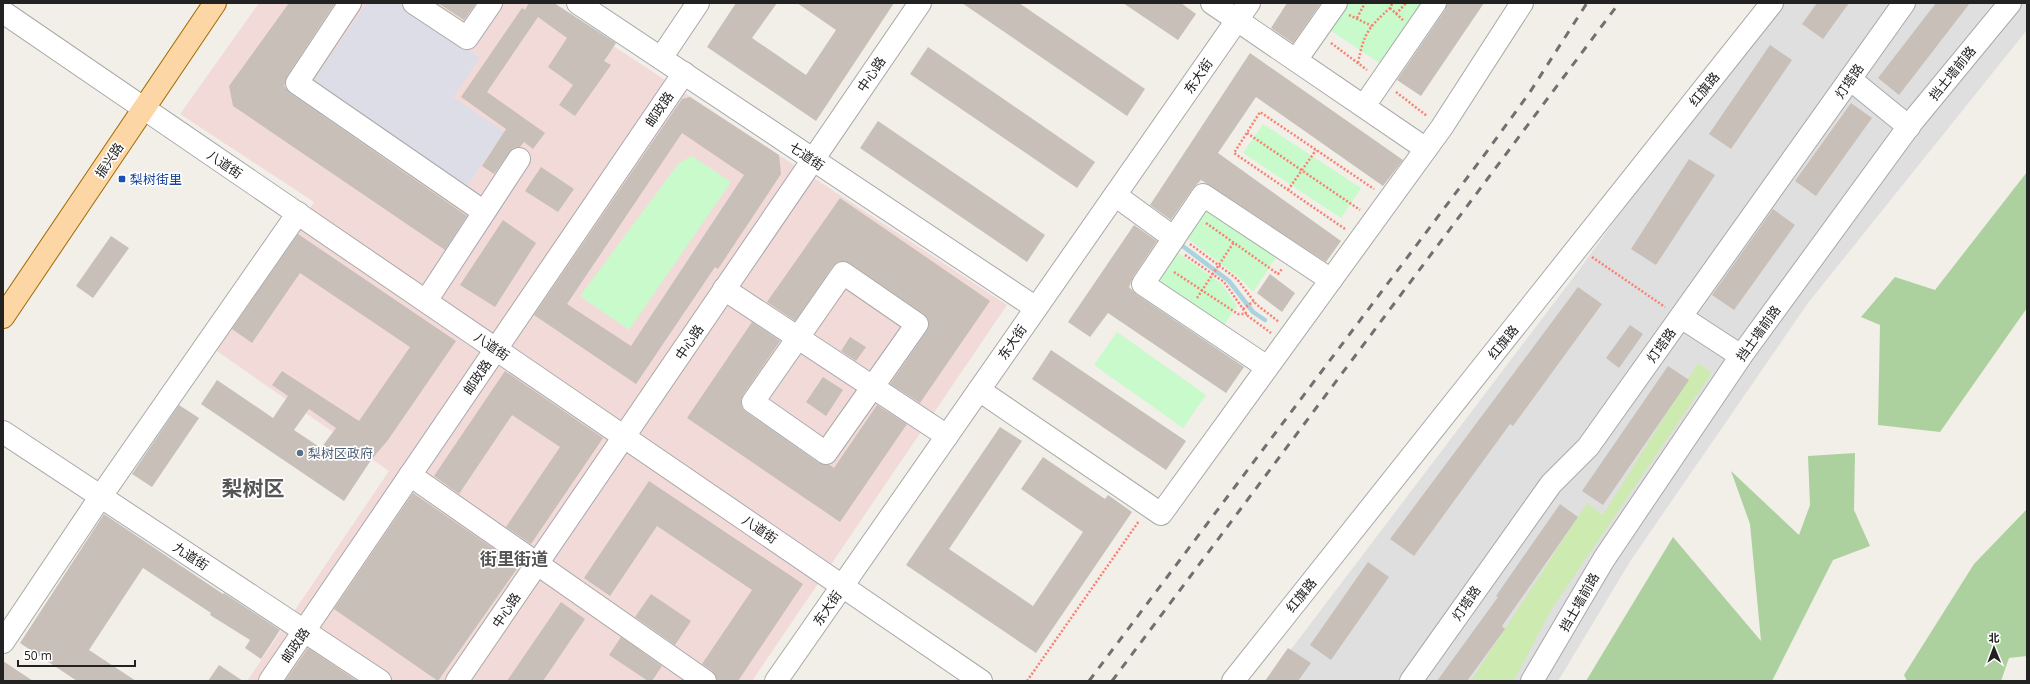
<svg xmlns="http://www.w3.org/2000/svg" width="2030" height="684" font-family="'Open Sans','Noto Sans SC',sans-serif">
	<rect width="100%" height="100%" fill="#f2efe9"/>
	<path fill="#e0dfdf" d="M1772,3H2027V30L1808,303L1631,560L1558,681H1267L1579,270Z"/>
	<path fill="#f2dad9" d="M259,3H548L1007,305L752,681H247L389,471L214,349L314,202L180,114Z"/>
	<path fill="#cdebb0" d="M1698,363L1712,373L1551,610L1514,681H1471L1587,503L1603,515Z"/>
	<g fill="#add19e">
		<path d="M2027,172V308L1940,432L1878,425L1880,325L1861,317L1895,277L1935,290Z"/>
		<path d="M1855,453L1854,510L1870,546L1833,560L1772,681H1586L1673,537L1761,641L1750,524L1731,471L1799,535L1810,505L1808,456Z"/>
		<path d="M2027,509V656L2009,658L2001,681H1907L1904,675L1974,564Z"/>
	</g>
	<g fill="#c8facc">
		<path d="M1344,3H1423L1381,64L1327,28Z"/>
		<path d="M1263,124L1361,188L1341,218L1243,153Z"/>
		<path d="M692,156L731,182L629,330L580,296L679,163Z"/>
		<path d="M1205,203L1279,253L1253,292L1242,280L1184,236Z"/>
		<path d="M1177,252L1222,284L1237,306L1221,329L1153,283Z"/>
		<path d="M1117,332L1206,395L1183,428L1094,365Z"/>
	</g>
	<path fill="#dddde8" d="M367,3H399L480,58L453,97L504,132L463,192L309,87Z"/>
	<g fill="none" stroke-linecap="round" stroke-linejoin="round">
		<path stroke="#aad3df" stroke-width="4.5" d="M1180,244L1229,281L1253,312L1265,320"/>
	</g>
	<g fill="#c7bfb8" fill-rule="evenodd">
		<path d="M289,3H335L287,76L284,86L290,93L467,216L445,250L233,106L229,86Z"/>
		<path d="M438,3H476L464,20Z"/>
		<path d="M529,3H554L616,43L604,61L611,65L575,116L559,105L573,85L548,67L567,38L538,17L487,92L545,133L533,149L524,142L520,147L513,148L494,174L482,166L506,129L461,97L522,8L525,10Z"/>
		<path d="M736,3H777L752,38L806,75L836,30L797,3H894L816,121L707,47Z"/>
		<path d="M962,3H1019L1145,89L1127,116Z"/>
		<path d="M1123,3H1181L1196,14L1178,40Z"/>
		<path d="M1287,3H1321L1293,43L1271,28Z"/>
		<path d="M1447,3H1484L1421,96L1397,80L1445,10Z"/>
		<path d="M1817,3H1849L1823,39L1802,24Z"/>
		<path d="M1936,3H1970L1899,95L1878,78Z"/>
		<path d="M1770,45L1792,60L1731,149L1709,134Z"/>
		<path d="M928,47L1095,162L1077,188L910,74Z"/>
		<path d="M1250,53L1403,160L1383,186L1256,97L1218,153L1341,241L1326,262L1201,180L1193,188L1171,220L1150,205Z"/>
		<path d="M690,97L779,155L781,174L718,269L715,267L636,384L534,315L682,99ZM682,133L744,175L631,346L567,304Z"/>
		<path d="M1851,103L1872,118L1816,196L1795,181Z"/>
		<path d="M878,121L1045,235L1027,262L860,148Z"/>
		<path d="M1689,159L1715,175L1656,265L1631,249Z"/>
		<path d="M541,167L574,189L558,212L525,191Z"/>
		<path d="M840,198L990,301L920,403L890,384L927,331L929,325L928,318L924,314L850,263L844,261L838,262L833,266L795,321L767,302Z"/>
		<path d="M1773,209L1795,225L1734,310L1712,295Z"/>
		<path d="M503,220L536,243L495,307L460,285Z"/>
		<path d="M1134,225L1157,241L1133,277L1129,287L1136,294L1244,367L1226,393L1108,313L1090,337L1068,322Z"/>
		<path d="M298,234L456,341L388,440L371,460L344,501L201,404L217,380L273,418L288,396L272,385L282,371L359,421L410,347L300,273L252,343L232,329ZM309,409L336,428L321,448L294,430Z"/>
		<path d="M111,236L129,248L93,298L76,286Z"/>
		<path d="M1270,274L1295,293L1282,312L1257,293Z"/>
		<path d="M1578,287L1602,304L1513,426L1510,424L1414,556L1390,539Z"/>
		<path d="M752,322L780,341L743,395L741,401L742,408L746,412L819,463L830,465L834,468L877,405L907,424L840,522L687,418Z"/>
		<path d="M1630,325L1643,334L1619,368L1606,358Z"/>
		<path d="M850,337L866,347L856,361L841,351Z"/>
		<path d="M1051,350L1186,441L1166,470L1032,379Z"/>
		<path d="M1668,366L1689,380L1603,505L1582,491Z"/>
		<path d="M505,371L603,438L531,544L506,527L560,447L512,415L459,494L434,476Z"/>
		<path d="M823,377L843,390L826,416L806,402Z"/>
		<path d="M179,405L199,418L152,487L132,474Z"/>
		<path d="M1000,427L1022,441L949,549L1033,606L1083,532L1021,489L1043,457L1105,499L1108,495L1132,512L1036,653L906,565Z"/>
		<path d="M649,481L803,584L738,681H717L712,671L702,664L752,590L657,526L610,596L584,578Z"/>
		<path d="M413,493L519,566L438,681L334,609Z"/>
		<path d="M1560,504L1578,517L1502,626L1505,629L1467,681H1437L1498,597L1496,596Z"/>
		<path d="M104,514L223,594L224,593L280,630L261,659L245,648L250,640L210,615L211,613L143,568L89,650L136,681H77L20,643Z"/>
		<path d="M1368,562L1389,577L1331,660L1310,645Z"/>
		<path d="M651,594L691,621L675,645L635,617Z"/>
		<path d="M561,602L585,619L543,681H507Z"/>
		<path d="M621,637L662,666L652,681H648L609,655Z"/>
		<path d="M308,648L357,681H285Z"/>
		<path d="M1288,648L1311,663L1298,681H1265Z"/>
		<path d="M3,661L33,681H3Z"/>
		<path d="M219,665L243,681H208Z"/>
	</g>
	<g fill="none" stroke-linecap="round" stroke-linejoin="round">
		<defs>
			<g id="minor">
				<path d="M350,3L297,83L484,212"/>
				<path d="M414,3L467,38L491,3"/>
				<path d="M578,3L1036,308"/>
				<path d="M1212,3L1426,149"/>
				<path d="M3,12L981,681"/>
				<path d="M661,58L698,3"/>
				<path d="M1296,60L1336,3"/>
				<path d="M1850,79L1909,127"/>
				<path d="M1364,106L1435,3"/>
				<path d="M1115,195L1174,238"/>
				<path d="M843,273L917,324L826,453L753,402Z"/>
				<path d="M724,289L947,436"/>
				<path d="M426,301L519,159"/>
				<path d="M1681,317L1741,356"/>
				<path d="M1267,367L1143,284L1203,195L1331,280"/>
				<path d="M979,390L1161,514L1442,127L1522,3"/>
				<path d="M3,432L380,681"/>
				<path d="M410,475L705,681"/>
				<path d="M3,642L101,496L298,213"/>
				<path d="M270,681L684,73"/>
				<path d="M457,681L920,3"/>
				<path d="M776,681L1249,3"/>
				<path d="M1233,681L1772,3"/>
				<path d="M1411,681L1551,484L1588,447L1904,3"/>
				<path d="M1532,681L1604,559L1741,356L1912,122L2010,3"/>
			</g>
			<path id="major" d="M3,317L215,3"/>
		</defs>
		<use href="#minor" stroke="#a9a9a9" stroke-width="24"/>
		<use href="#major" stroke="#a06b00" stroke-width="24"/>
		<g stroke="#fa8072" stroke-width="2.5" stroke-dasharray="2 2" stroke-linecap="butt">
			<path d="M1390,8L1403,20"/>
			<path d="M1396,14L1406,3"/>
			<path d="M1349,15L1372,26"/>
			<path d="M1357,18L1365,3"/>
			<path d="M1331,43L1367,70"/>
			<path d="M1358,63C1364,33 1368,28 1391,7L1392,3"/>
			<path d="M1396,92L1427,116"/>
			<path d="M1247,133L1360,210"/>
			<path d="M1288,190L1316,150"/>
			<path d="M1206,223L1278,274L1282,269"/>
			<path d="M1345,229L1234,153L1260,112L1374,189"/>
			<path d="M1190,244L1237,279L1256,304L1279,322"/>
			<path d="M1185,255L1224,282L1248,316L1271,333"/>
			<path d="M1592,257L1665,307"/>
			<path d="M1174,272L1238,314H1247"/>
			<path d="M1197,298L1234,242"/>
			<path d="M1243,309L1254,301"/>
			<path d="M1027,681L1139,521"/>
		</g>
		<use href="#minor" stroke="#fff" stroke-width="22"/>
		<use href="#major" stroke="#fcd6a4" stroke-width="22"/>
		<g stroke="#707070" stroke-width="3" stroke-dasharray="8 8" stroke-linecap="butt">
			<path d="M1089,681L1488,150L1530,92L1587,3"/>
			<path d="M1112,681L1619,3"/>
		</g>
	</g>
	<rect fill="#1a4fb4" stroke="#fff" stroke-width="1.5" x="118" y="175" width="8" height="8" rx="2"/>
	<circle fill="#5c6f8a" stroke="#fff" stroke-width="1.5" cx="300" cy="453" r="4"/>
	<g text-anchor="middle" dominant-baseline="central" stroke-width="3.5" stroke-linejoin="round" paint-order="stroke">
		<g font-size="13" fill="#222" stroke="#fff">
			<text transform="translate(1952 73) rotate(-51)">挡土墙前路</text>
			<text transform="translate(871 74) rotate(-56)">中心路</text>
			<text transform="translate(1198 76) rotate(-55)">东大街</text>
			<text transform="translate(1849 81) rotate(-55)">灯塔路</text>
			<text transform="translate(1704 89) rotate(-51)">红旗路</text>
			<text transform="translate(659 109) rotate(-56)">邮政路</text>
			<text transform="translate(807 156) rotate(34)">七道街</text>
			<text transform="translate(109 160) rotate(-56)">振兴路</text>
			<text transform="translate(225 164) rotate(34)">八道街</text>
			<text transform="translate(1758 333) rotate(-54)">挡土墙前路</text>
			<text transform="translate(689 342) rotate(-56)">中心路</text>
			<text transform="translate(1012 342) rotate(-55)">东大街</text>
			<text transform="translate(1503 342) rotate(-51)">红旗路</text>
			<text transform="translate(1661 345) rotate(-54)">灯塔路</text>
			<text transform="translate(492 346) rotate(34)">八道街</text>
			<text transform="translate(477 377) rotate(-56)">邮政路</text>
			<text transform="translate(760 529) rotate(34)">八道街</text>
			<text transform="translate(191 556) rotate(33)">九道街</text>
			<text transform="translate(1301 595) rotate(-51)">红旗路</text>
			<text transform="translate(1579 602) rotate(-60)">挡土墙前路</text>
			<text transform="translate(1466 603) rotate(-55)">灯塔路</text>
			<text transform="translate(827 608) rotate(-55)">东大街</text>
			<text transform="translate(506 610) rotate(-56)">中心路</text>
			<text transform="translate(295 645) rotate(-56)">邮政路</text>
		</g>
		<g font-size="13" fill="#164399" stroke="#fff" text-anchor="start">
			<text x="130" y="179">梨树街里</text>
		</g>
		<g font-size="13" fill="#4e5e75" stroke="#fff" text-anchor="start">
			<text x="308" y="453">梨树区政府</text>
		</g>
		<g font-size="17" font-weight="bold" fill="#555" stroke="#fff">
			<text x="514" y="558">街里街道</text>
		</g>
		<g font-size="21" font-weight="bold" fill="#555" stroke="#fff">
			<text x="253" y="488">梨树区</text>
		</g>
	</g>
	<rect width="2030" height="684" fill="none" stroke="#222222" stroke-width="8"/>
	<g transform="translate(1994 648) rotate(359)" stroke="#ffffff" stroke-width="3" paint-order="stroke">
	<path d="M0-3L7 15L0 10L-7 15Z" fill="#222222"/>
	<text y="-6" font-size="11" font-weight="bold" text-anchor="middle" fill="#222222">北</text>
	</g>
	<path d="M18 660v6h117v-6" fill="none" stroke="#222222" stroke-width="2"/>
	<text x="24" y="660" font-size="12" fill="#222222" stroke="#ffffff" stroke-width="3" paint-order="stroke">50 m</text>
</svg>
